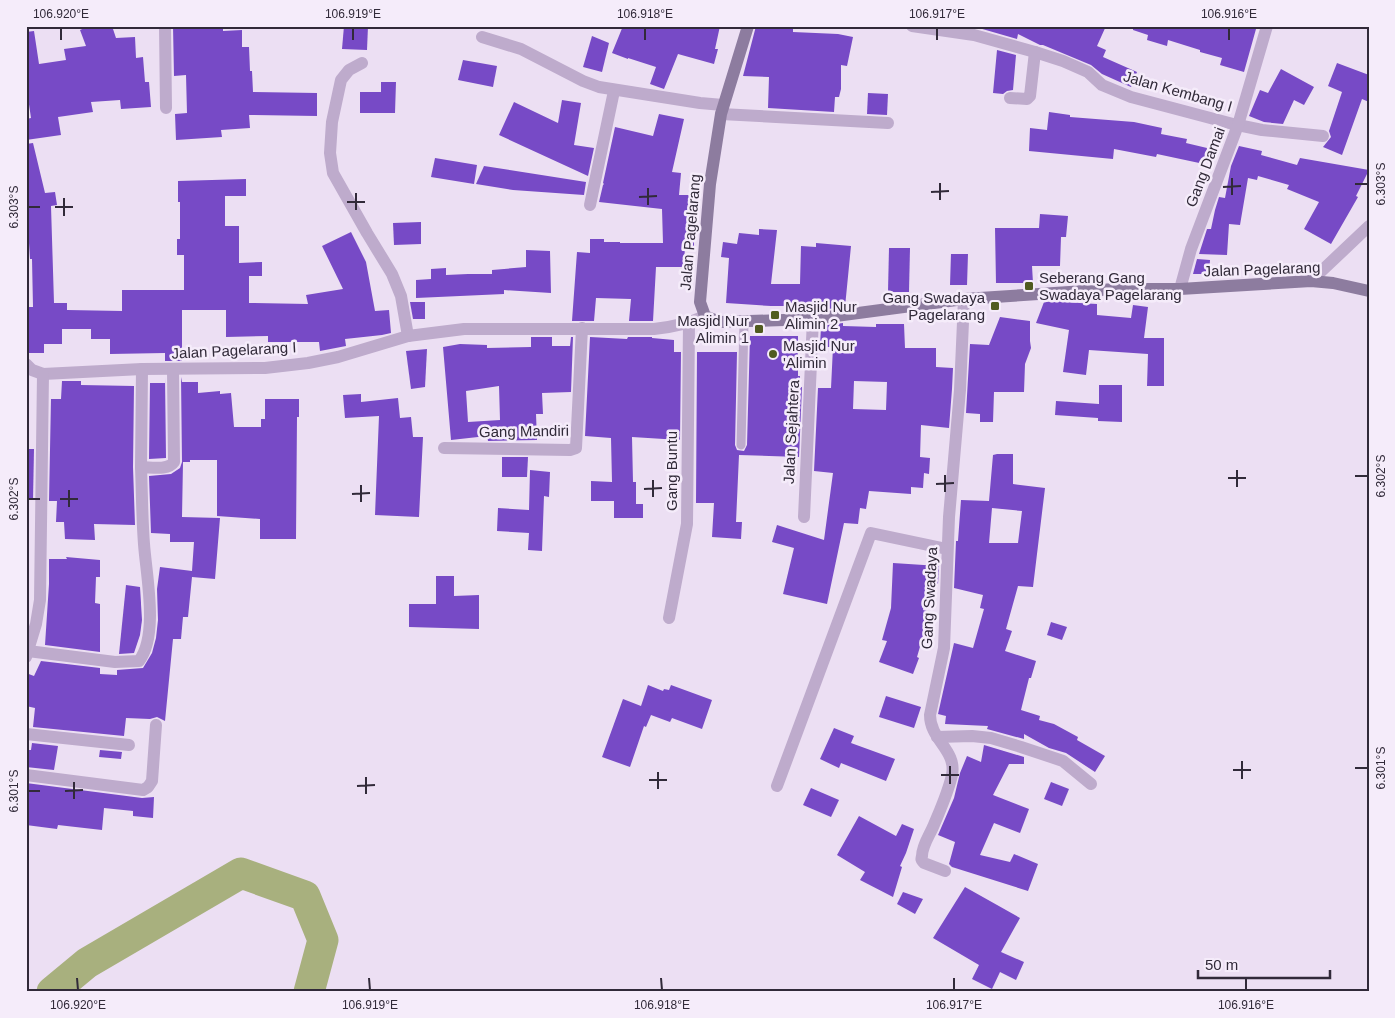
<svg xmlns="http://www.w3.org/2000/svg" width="1395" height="1018" font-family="Helvetica,sans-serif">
	<rect width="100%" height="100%" fill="#ecdff3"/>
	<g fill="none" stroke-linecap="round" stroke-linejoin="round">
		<path stroke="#a8b07e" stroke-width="31" d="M52,992L87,963L241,873L305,896L323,940L309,992"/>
	</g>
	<g fill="#774ac6" fill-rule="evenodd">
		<path d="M89,26H112L116,38L135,37L136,58L143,57L145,82H149L151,107L121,109L120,100L91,102L93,112L58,117L61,135L26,140V119L31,118L26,84V32L34,31L39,64L66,60L64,49L86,46L80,30Z"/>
		<path d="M173,26H223V31L242,30V47H249L250,71H252L253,92L317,93V116L249,115L250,128L221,130L222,137L176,140L175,114L187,113L186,75L174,76Z"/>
		<path d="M344,26H368L367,50L342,49Z"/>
		<path d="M623,26H720L715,49H718L714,64L678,54L664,89L650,84L656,67L628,58V59L612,53Z"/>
		<path d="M756,26H793V32L838,34L853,37L847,66L841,65V89L839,97H835L834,112L768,108L769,77L743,76Z"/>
		<path d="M972,26H1106L1097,46L1106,50L1103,57L1137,72L1131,87L1102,74L1091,65L1043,45H1040L1018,34L1017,39Z"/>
		<path d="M1133,26H1247L1256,29L1244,72L1220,65L1222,58L1200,52V50L1168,40L1167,46L1147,40L1148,35L1133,30Z"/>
		<path d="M592,36L609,43L602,72L583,67Z"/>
		<path d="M997,50L1016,55L1013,90L1007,91L1003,94L993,93Z"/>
		<path d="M463,60L497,66L493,87L458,80Z"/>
		<path d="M1337,63L1369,75V102L1362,99L1342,155L1323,147L1331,137L1329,131L1342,92L1328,86Z"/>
		<path d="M1281,69L1314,87L1304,105L1294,100L1283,124L1264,122L1249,116L1260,90L1268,93Z"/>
		<path d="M381,82H396L395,113H360V92H381Z"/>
		<path d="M868,93L888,94L887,115L867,114Z"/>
		<path d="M562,100L581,103L574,145L594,148L588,176L499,135L514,102L558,123Z"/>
		<path d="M1049,112L1070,115V117L1134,122L1162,128L1161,134L1187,139L1186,143L1207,148L1204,164L1157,154L1156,157L1114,149L1113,159L1029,151L1030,128L1047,130Z"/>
		<path d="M659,114L684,119L672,172L681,173L679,195H693L692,219H694V246H685L684,267H656L653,321H629L631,299L596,298L594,321H572L577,252L590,253V239H604V242H620V243H663L662,209L599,202L603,185L604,184L603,183L615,127L653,136Z"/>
		<path d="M33,143L45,193L55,192L57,205L51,206L54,303H67V310L122,311V290H184V255H177V239H180V202H178V181L246,179V196H225V226H239V263L262,262V276H249V303L308,304L306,295L343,289L322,246L351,232L366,262L375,311L389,310L391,333L382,335L345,339L346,346L320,351L319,342H268V336L226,337V310H182V361H165V353L110,354V339H91V329H62V344H44V353H28L26,313L27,307H33L32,259H30L29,243H26V144Z"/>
		<path d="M1239,146L1262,151L1261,155L1297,165L1300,158L1369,170L1356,196L1358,197L1331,244L1304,229L1319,202L1287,189L1289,185L1258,176L1257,180L1248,178L1240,225L1229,224L1227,255L1199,254L1207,229H1211L1215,210L1219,197L1225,198L1231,166Z"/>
		<path d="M435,158L477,165L474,184L431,177Z"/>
		<path d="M484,166L586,182L584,195L513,190L476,184Z"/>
		<path d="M1040,214L1068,216L1066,237H1061L1060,266H1032L1033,283H996L995,228H1039Z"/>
		<path d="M421,222V244L394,245L393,223Z"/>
		<path d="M759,229L777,230L771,284H800L801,246L816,247V243L851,246L845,307L819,310V306H771L726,303L729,258L721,257L723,242L737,244L739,233L759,235Z"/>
		<path d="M889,248H910L909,292H888Z"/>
		<path d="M526,250L550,251L551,293L504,290V294L416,298V280L431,279V269L446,268V275L468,274H492V270L526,267Z"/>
		<path d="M951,254H968L967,285H950Z"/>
		<path d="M1197,259L1210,260L1209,274H1193Z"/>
		<path d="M1062,301V302L1097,304V315L1131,318L1133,305L1148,307L1144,338H1164V386H1147L1148,354L1089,350L1086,375L1063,372L1069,330L1036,323L1044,302Z"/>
		<path d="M410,302H425V319H413Z"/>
		<path d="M1000,317L1030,321V341L1031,348L1025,364L1024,392H994L993,422H980V414L966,413L970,344L989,345Z"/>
		<path d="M843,323V326L876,327V324H904L905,348H936V367L953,368L952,389L949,428L921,425L920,457L930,458L929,474L924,473L923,488L911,487V494L869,491L866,509L860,508L858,524L844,523L827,604L783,594L794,548L772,542L777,525L824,540L833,473L814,471L818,388H831L833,347H820L821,326ZM854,381L887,382L886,410L853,409Z"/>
		<path d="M750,336H798V376H800V387H802L799,457L739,455L736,522H742L741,539L712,537L714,503H696L697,352H737L735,445L737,450L744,451L747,445Z"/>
		<path d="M531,337H552V346H570L571,337H573L571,392L542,393L543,414H536L537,440L488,441L487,436L451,440L443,347L460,344L487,345V348L531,347ZM499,386L500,420L468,422L466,391Z"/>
		<path d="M590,337L627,339L628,337H652V338L674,340V352H681L680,440L632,437L633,482H636V504H643V518H614V501H591V481L612,482L611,438L585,436Z"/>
		<path d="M427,349L425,387L411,389L406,351Z"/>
		<path d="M165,377L166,458L149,459L150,383H165Z"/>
		<path d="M181,377L182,382H198V393L220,391V394L231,393L234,427H261V419H265V399H299V417H297L296,539H260V519L217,516V460H190V462H183L182,517L220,518L215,579L192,577L188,617H183L181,639H173L165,721L157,717L150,719L126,718L124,736L33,727L35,708L26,706V673L34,676L41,661L100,668V674L117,675V670L143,668L152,653L156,638L158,620L157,589L160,567L192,571L194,542H170V534L151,533L149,476L171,474L180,468L182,462Z"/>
		<path d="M62,381H81V385L134,386L133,467L135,525L94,524L95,540L65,539L64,522H56L57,501H49L51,399H61Z"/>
		<path d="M1099,385H1122V422L1098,421V418L1055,415L1056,401L1099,404Z"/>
		<path d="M361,394V402L398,398L400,418L411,417L413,437H423L419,517L375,515L379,416L345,418L343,395Z"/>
		<path d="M26,449H34L33,500H26Z"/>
		<path d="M997,454H1013V484L1045,488L1033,587L1018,586L1006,629L1012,631L1005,651L1036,661L1031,678H1029L1021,710L1040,716L1039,720L1054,724L1078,737L1077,740L1105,756L1095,772L1066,753L1049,748L1024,734V739L987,729L988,726L945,724L946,716L938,714L954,643L973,648L984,609L980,608L983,595L954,588L956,541H958L961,500L989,501L993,455ZM992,508L1022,511L1018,543H989Z"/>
		<path d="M502,457H528L527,477H502Z"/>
		<path d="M530,470L550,472L549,497L544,496L542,551L528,550L529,533L497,531L498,508L529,510Z"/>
		<path d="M66,557L100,560V577H96L95,603L100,604V652L45,645L49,584V559H67Z"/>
		<path d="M893,563L939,566L938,584L928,581L923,610L930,612L917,657L919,658L913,674L879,662L887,641L882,640L891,608Z"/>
		<path d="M436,576H454V596L479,595V629L409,627V604H436Z"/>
		<path d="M126,585L140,587L142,620L140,635L134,653L119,654Z"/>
		<path d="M1051,622L1067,627L1062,640L1047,635Z"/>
		<path d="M648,685L663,691L664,689L669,690L671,685L712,700L702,729L672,718L670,722L651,715L646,727L644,726L630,767L602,757L623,699L641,706Z"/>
		<path d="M886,696L921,707L914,728L879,717Z"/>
		<path d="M834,728L854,736L851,743L895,759L886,781L841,763L839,768L820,759Z"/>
		<path d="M32,743L58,746L54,770L26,767L29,750H31Z"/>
		<path d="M984,745L1024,757V764H1009L993,795L1029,809L1020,833L994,823L980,855L1010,862L1014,854L1038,864L1028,891L952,867L949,864L955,842L938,835L954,798L960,773L967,756L981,762Z"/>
		<path d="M100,750L122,752L121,759L99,757Z"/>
		<path d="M1051,782L1069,789L1062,806L1044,799Z"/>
		<path d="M26,783L142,798L154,797L153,818L133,816V811L104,808L102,830L58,825L57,829L26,825Z"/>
		<path d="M811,788L839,800L831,817L803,805Z"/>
		<path d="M859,816L896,836L902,824L914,829L906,853L900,866L902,867L893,897L860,880L865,872L837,855Z"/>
		<path d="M965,887L1020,918L1001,952L1024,962L1016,980L1000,972L992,989L972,979L979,965L933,938Z"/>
		<path d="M903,892L923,899L915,914L897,904Z"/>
	</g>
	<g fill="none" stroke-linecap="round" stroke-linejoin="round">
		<path stroke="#beabcc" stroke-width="9" d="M741,445L744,322"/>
		<g stroke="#beabcc" stroke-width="12">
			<path d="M165,26L166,108"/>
			<path d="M912,26L974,35L1035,52L1063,61L1088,72L1102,85L1131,97L1233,124L1262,130L1323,136"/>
			<path d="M482,37L521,49L583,81L599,87L700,103L723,105"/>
			<path d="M362,63L349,70L341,80L332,122L330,153L333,173L367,233L392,274L401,296L408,336"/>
			<path d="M1010,98L1027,99L1030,96L1035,52"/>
			<path d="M721,114L888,123"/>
			<path d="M590,205L614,91"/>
			<path d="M1311,281L1369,226"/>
			<path d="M1180,289L1191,249L1238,125L1267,26"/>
			<path d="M26,364L32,370L43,374L142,369L265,368L308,363L338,357L408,336L464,329H654C673,327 688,324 705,316"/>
			<path d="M444,448L570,450L576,448L582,328"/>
			<path d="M141,467L142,369"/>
			<path d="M804,517L813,319"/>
			<path d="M669,618L687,524L689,323"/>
			<path d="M28,651L115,662L139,661C159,635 146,574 144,544C142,518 142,492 141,467C151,467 168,471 174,462L173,370"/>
			<path d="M26,657L36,624L40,600L43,374"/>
			<path d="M26,734L129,745"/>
			<path d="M937,737L972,736L991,738L1021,747L1063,761L1091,784"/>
			<path d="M26,775L143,790L148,787L152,781L156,725"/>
			<path d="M777,786L871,533L947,549"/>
			<path d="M945,871L924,863C921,859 921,860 922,856C922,846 929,836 933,827C940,810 948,793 952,775C957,750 930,740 930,715L944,648L949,517L960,390L964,299"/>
		</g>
		<path stroke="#8d7c9f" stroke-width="12" d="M748,26L721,114L710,184L700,302L705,316L720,322L813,319L964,299L1115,289H1180L1311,281L1333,283L1369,291"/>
	</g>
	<path fill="none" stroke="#312a39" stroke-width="2" d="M61,28V40M353,28V40M645,28V40M937,28V40M1229,28V40M1232,178V195M940,183V200M1355,184H1368M1223,187L1241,186M648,188V205M931,192L949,191M356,193V210M639,197L657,196M64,198V216M347,202H365M28,207H40M55,207H73M1237,470V487M945,475V492M1355,476H1368M1228,478H1246M653,480V497M936,484L954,483M361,485V502M644,489L662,488M69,490V507M352,494L370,493M28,499H40M60,499H78M1242,761V779M950,766V784M1355,768H1368M1233,770H1251M658,772V789M941,775H959M366,777V794M649,780H667M74,782V799M357,786L375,785M28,791H40M65,791L83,790M77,978L78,990M369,978L370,990M661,978L662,990M954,978V990M1246,978V990"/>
	<g fill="#505b1f" stroke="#f5ecfa" stroke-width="2">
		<rect x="1024" y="281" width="10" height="10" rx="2.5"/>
		<rect x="990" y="301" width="10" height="10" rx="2.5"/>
		<rect x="770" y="310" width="10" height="10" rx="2.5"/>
		<rect x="754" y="324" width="10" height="10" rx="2.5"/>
		<circle cx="773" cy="354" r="5"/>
	</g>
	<g text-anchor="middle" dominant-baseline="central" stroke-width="5" stroke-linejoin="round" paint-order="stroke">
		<g font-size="15" fill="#312a39" stroke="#f5ecfa">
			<text transform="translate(1178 91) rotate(16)">Jalan Kembang I</text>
			<text transform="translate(1205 167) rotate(-69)">Gang Damai</text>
			<text transform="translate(690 232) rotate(-85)">Jalan Pagelarang</text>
			<text transform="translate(1262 269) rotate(-2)">Jalan Pagelarang</text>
			<text transform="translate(234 350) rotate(-3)">Jalan Pagelarang I</text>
			<text transform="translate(524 431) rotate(-1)">Gang Mandiri</text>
			<text transform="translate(791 432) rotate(-87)">Jalan Sejahtera</text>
			<text transform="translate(671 471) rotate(-90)">Gang Buntu</text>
			<text transform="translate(929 598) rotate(-87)">Gang Swadaya</text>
		</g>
		<g font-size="15" fill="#312a39" stroke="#f5ecfa" text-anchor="start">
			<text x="1039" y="277">Seberang Gang<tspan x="1039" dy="17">Swadaya Pagelarang</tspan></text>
			<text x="985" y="297" text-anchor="end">Gang Swadaya<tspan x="985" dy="17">Pagelarang</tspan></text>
			<text x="785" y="306">Masjid Nur<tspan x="785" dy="17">Alimin 2</tspan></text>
			<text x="749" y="320" text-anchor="end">Masjid Nur<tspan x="749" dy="17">Alimin 1</tspan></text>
			<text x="783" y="345">Masjid Nur<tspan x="783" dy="17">'Alimin</tspan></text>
		</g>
	</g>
	<rect width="1395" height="1018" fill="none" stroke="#f5ecfa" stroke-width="55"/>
	<path d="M1198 970v8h132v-8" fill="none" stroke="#312a39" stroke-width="2.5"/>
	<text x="1205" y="970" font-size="15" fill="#312a39" stroke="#f5ecfa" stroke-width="4" paint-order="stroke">50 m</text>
	<rect x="28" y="28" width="1340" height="962" fill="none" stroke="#312a39" stroke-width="2"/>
	<g font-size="12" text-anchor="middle" fill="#312a39">
		<text x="61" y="18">106.920°E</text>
		<text x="353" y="18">106.919°E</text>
		<text x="645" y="18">106.918°E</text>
		<text x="937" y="18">106.917°E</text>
		<text x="1229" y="18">106.916°E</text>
		<text transform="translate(1381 184) rotate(-90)" y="4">6.303°S</text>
		<text transform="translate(14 207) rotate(-90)" y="4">6.303°S</text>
		<text transform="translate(1381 476) rotate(-90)" y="4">6.302°S</text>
		<text transform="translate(14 499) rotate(-90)" y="4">6.302°S</text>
		<text transform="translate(1381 768) rotate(-90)" y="4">6.301°S</text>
		<text transform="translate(14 791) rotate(-90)" y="4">6.301°S</text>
		<text x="78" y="1009">106.920°E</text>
		<text x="370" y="1009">106.919°E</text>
		<text x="662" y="1009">106.918°E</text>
		<text x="954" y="1009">106.917°E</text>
		<text x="1246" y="1009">106.916°E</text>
	</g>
</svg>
